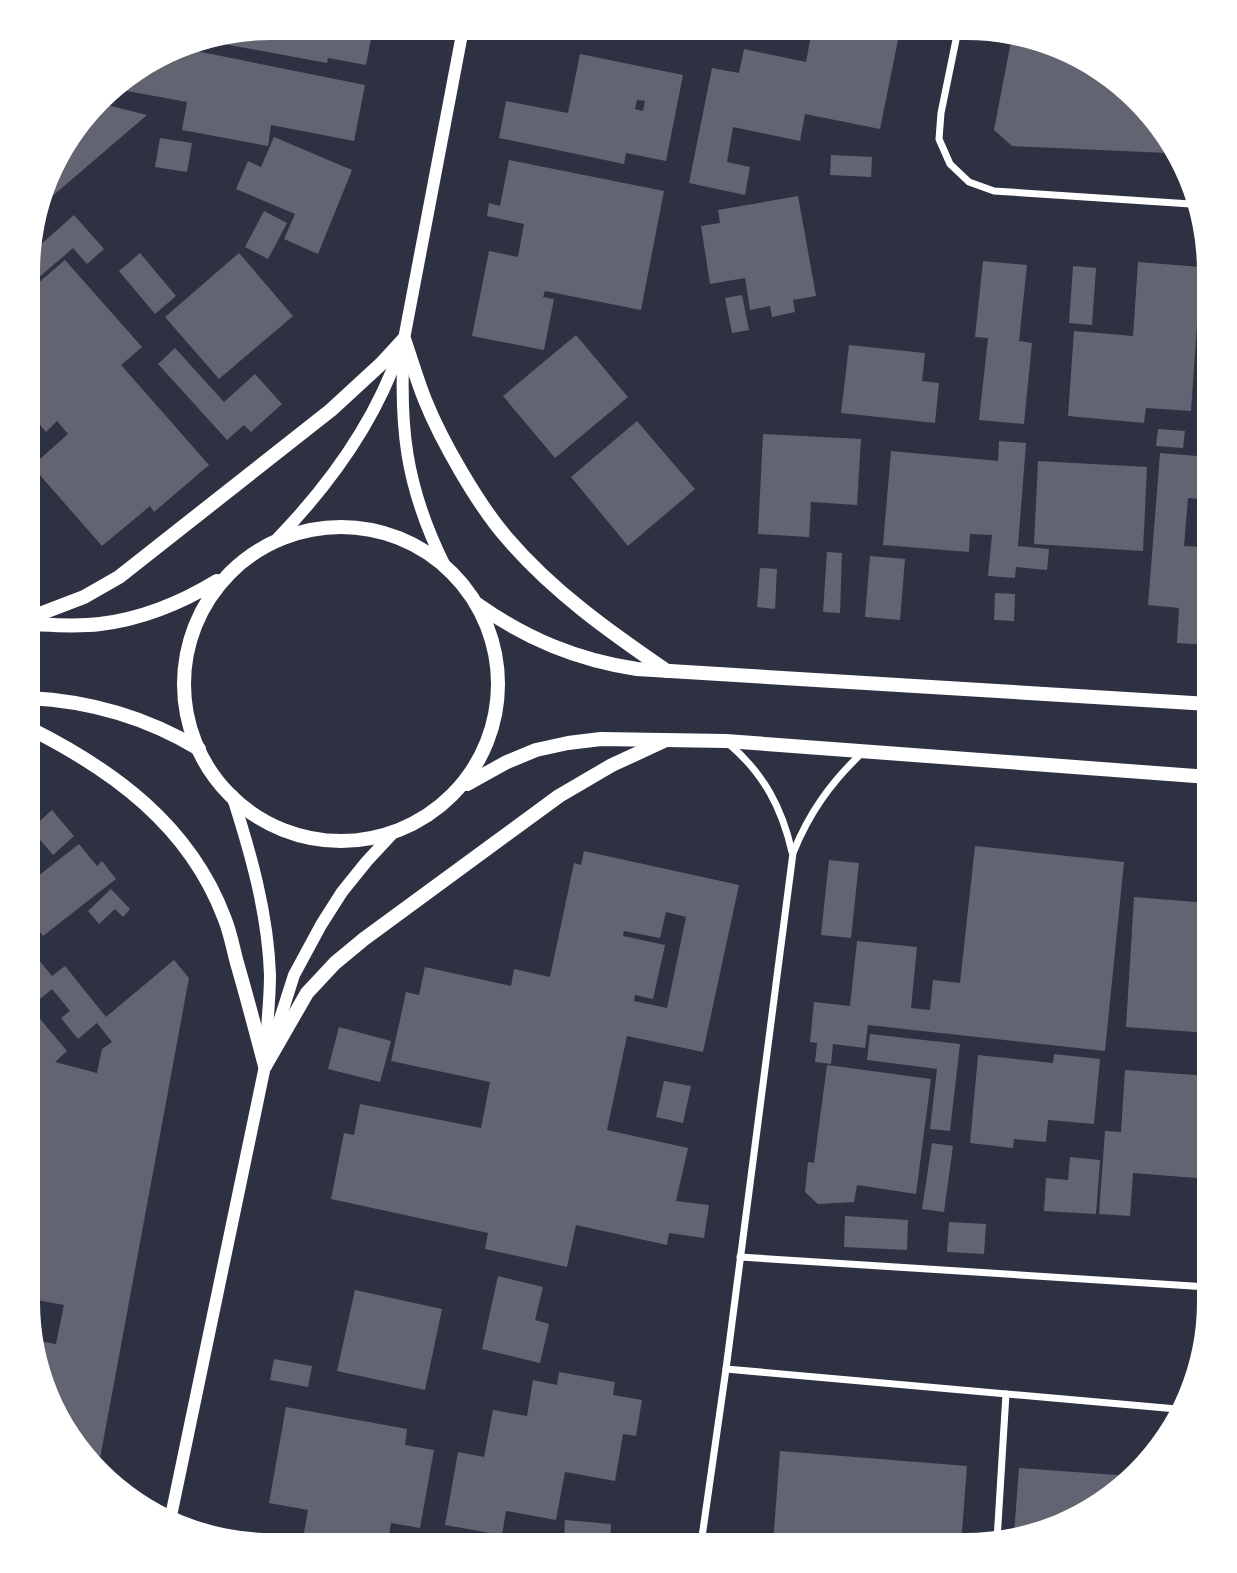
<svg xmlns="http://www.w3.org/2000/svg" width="1237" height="1573" font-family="'PT Serif',serif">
	<rect width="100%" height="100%" fill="#2d3142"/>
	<g fill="#626471" fill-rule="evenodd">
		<path d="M272,28H373L366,65L328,58L327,63L202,40Z"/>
		<path d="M675,29H694L693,35Z"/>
		<path d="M786,30H803L802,34Z"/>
		<path d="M812,30H900L880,129L805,114L800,141L733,127L727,162L750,167L745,195L689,183L712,68L739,73L744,49L806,62Z"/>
		<path d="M1012,36L1101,69L1168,141L1167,153L1012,146L994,130Z"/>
		<path d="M198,40L196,51L365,85L354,141L271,125L268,146L182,130L187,102L111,88L161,60L174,62L175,51Z"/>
		<path d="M580,54L683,75L666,161L626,153L624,164L499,138L506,101L568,113ZM637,100L645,101L643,111L635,109Z"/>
		<path d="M99,103L147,115L42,205L60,150Z"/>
		<path d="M274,137L352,170L318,254L284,239L295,214L236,189L248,161L261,167Z"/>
		<path d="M160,138L192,143L187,172L155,167Z"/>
		<path d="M831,155L872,157L871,177L830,175Z"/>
		<path d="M509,160L664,191L641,310L545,291L543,297L554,299L544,350L472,336L489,251L518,257L524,224L487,216L489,203L500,206Z"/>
		<path d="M798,196L816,296L793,300L795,312L772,317L770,306L750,310L745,278L710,284L701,226L720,223L718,210Z"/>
		<path d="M264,211L287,223L268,259L245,247Z"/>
		<path d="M74,215L104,249L87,264L73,248L30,285V254Z"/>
		<path d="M140,253L176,296L155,314L119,271Z"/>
		<path d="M239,253L293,316L219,379L165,317Z"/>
		<path d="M65,260L142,347L121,365L209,465L154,512L150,506L102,546L32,466L68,434L57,421L46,432L30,413V324L37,318L30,310V290Z"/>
		<path d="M983,261L1027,265L1019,341L1032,343L1024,424L979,420L988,338L975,337Z"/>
		<path d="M1138,262L1201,267L1191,411L1146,408L1144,423L1068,416L1074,331L1133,336Z"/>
		<path d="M1073,266L1096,268L1092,325L1069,323Z"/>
		<path d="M742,295L749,330L732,333L725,298Z"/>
		<path d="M576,335L628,397L555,458L503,396Z"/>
		<path d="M849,345L925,353L922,381L939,383L935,423L841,413Z"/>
		<path d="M175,348L224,402L255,374L282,404L251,432L244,425L227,440L158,364Z"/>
		<path d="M637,421L695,489L628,546L571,477Z"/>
		<path d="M1158,429L1185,431L1183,448L1156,446Z"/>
		<path d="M763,434L861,439L857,505L811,502L809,537L758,534Z"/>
		<path d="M999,441L1026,443L1018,546L1049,549L1047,570L1016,567L1015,578L988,576L992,535L970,534L969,552L883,545L891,451L998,461Z"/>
		<path d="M1160,453L1209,457V500L1188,498L1184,546L1204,547L1203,568H1209V645L1177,643L1179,608L1148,605Z"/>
		<path d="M1038,461L1147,467L1143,551L1034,544Z"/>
		<path d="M827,552L842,553L840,613L823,612Z"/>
		<path d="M870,556L905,559L900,620L865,617Z"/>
		<path d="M760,568L777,569L775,609L757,607Z"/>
		<path d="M995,593L1015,594L1014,621L994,620Z"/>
		<path d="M52,810L74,836L53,855L31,829Z"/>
		<path d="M79,844L97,866L102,861L116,879L43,936L35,925L29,930V883Z"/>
		<path d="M975,846L1124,862L1105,1051L868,1025L865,1048L833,1044L831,1064L815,1062L817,1043L810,1042L814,1002L850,1006L857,941L917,947L911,1008L930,1010L933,980L960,983Z"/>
		<path d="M584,851L739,885L703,1052L627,1036L607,1130L688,1148L676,1201L709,1205L704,1238L669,1233L667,1245L576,1225L567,1267L485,1249L488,1233L331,1199L344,1133L354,1135L360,1104L481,1128L490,1082L391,1061L406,992L419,995L425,967L511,986L514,969L550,977L574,863L581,865ZM666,912L686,917L667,1008L634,1001L635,995L653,999L665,945L623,936L624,931L660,938Z"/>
		<path d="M829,860L859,863L851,938L821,935Z"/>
		<path d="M111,889L130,909L123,917L115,909L99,924L88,911Z"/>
		<path d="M1134,897L1209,903V1033L1126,1027Z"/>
		<path d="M29,948L52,976L65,966L106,1017L174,960L189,978L99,1464L60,1423L38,1341L56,1344L64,1305L37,1300L33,1321L28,1302ZM52,989L70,1011L61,1018L78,1039L97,1023L112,1042L102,1049L97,1073L55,1062L67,1051L30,1007Z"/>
		<path d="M339,1027L391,1041L380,1082L328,1069Z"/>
		<path d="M870,1034L960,1044L950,1131L930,1129L937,1069L867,1060Z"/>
		<path d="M1054,1054L1100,1059L1094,1124L1048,1120L1046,1142L1014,1139L1013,1148L970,1143L978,1055L1053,1063Z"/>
		<path d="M827,1065L931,1079L916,1194L857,1185L854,1202L818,1204L805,1192L808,1162L814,1163Z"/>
		<path d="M1125,1070L1209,1076V1179L1133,1173L1130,1216L1099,1214L1105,1131L1121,1132Z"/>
		<path d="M664,1081L691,1086L683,1123L656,1117Z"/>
		<path d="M932,1143L953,1146L944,1212L922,1209Z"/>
		<path d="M1070,1157L1100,1160L1096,1214L1044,1211L1046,1178L1068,1180Z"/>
		<path d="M845,1216L908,1220L907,1250L844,1247Z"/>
		<path d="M949,1222L986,1224L984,1254L947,1252Z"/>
		<path d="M498,1276L543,1287L535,1320L549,1324L540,1363L482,1349Z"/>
		<path d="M355,1290L442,1309L425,1390L337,1371Z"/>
		<path d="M274,1359L312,1366L308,1387L270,1380Z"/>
		<path d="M559,1372L615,1382L613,1395L642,1400L636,1436L623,1434L615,1481L565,1472L556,1520L506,1511L502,1535L445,1525L458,1452L484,1457L493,1410L527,1416L533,1380L557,1385Z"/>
		<path d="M286,1407L407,1429L405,1445L434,1450L420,1528L391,1523L389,1536L426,1544H302L308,1510L269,1503Z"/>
		<path d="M780,1451L967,1466L961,1544H773Z"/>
		<path d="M1019,1468L1117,1475L1126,1476L1087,1513L1014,1534Z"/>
		<path d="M565,1520L611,1524L610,1544H581L582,1541L564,1539Z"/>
	</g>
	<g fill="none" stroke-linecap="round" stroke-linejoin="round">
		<g stroke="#fff" stroke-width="7">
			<path d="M958,30L941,113L939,139L950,164L969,182L994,191L1191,204"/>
			<path d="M729,744C764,774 782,808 792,852"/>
			<path d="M740,1257L1208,1287"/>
			<path d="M726,1369L1177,1409"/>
			<path d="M997,1540L1006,1394"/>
			<path d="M701,1544L726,1369L793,853C809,813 831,782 863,752"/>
		</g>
		<g stroke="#fff" stroke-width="12">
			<path d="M278,538C330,484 374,424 399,352"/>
			<path d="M444,564C405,485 399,426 404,339L463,29"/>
			<path d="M232,795C251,854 268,914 270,975C270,999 267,1023 266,1046"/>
			<path d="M171,1516L265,1066L294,975L321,925L342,892L367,861L394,832"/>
		</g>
		<g stroke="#fff" stroke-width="14">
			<circle cx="341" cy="684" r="157"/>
			<path d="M477,604C527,639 577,660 637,669L1209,704"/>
			<path d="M29,618L84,597L119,577L331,410L381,364L404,339C411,359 417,380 425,400C441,440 478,505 507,538C552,591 610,632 667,671"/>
			<path d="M29,624C53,625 77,627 100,624C142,619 181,603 217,581"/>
			<path d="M29,698C91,701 146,717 199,749"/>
			<path d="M29,728C113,770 189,825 224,917C230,931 233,948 237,963C247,997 256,1032 265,1066"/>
			<path d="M467,784L507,762L536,750L568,743L601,739L726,741L1209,777"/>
			<path d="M265,1066L307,993L335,963L364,939L559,796L612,765L664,741"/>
		</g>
	</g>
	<path d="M0 0H1237V1573H0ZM271 40H966A231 231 0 0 1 1197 271V1302A231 231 0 0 1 966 1533H271A231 231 0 0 1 40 1302V271A231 231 0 0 1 271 40Z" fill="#fff" fill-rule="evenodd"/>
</svg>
